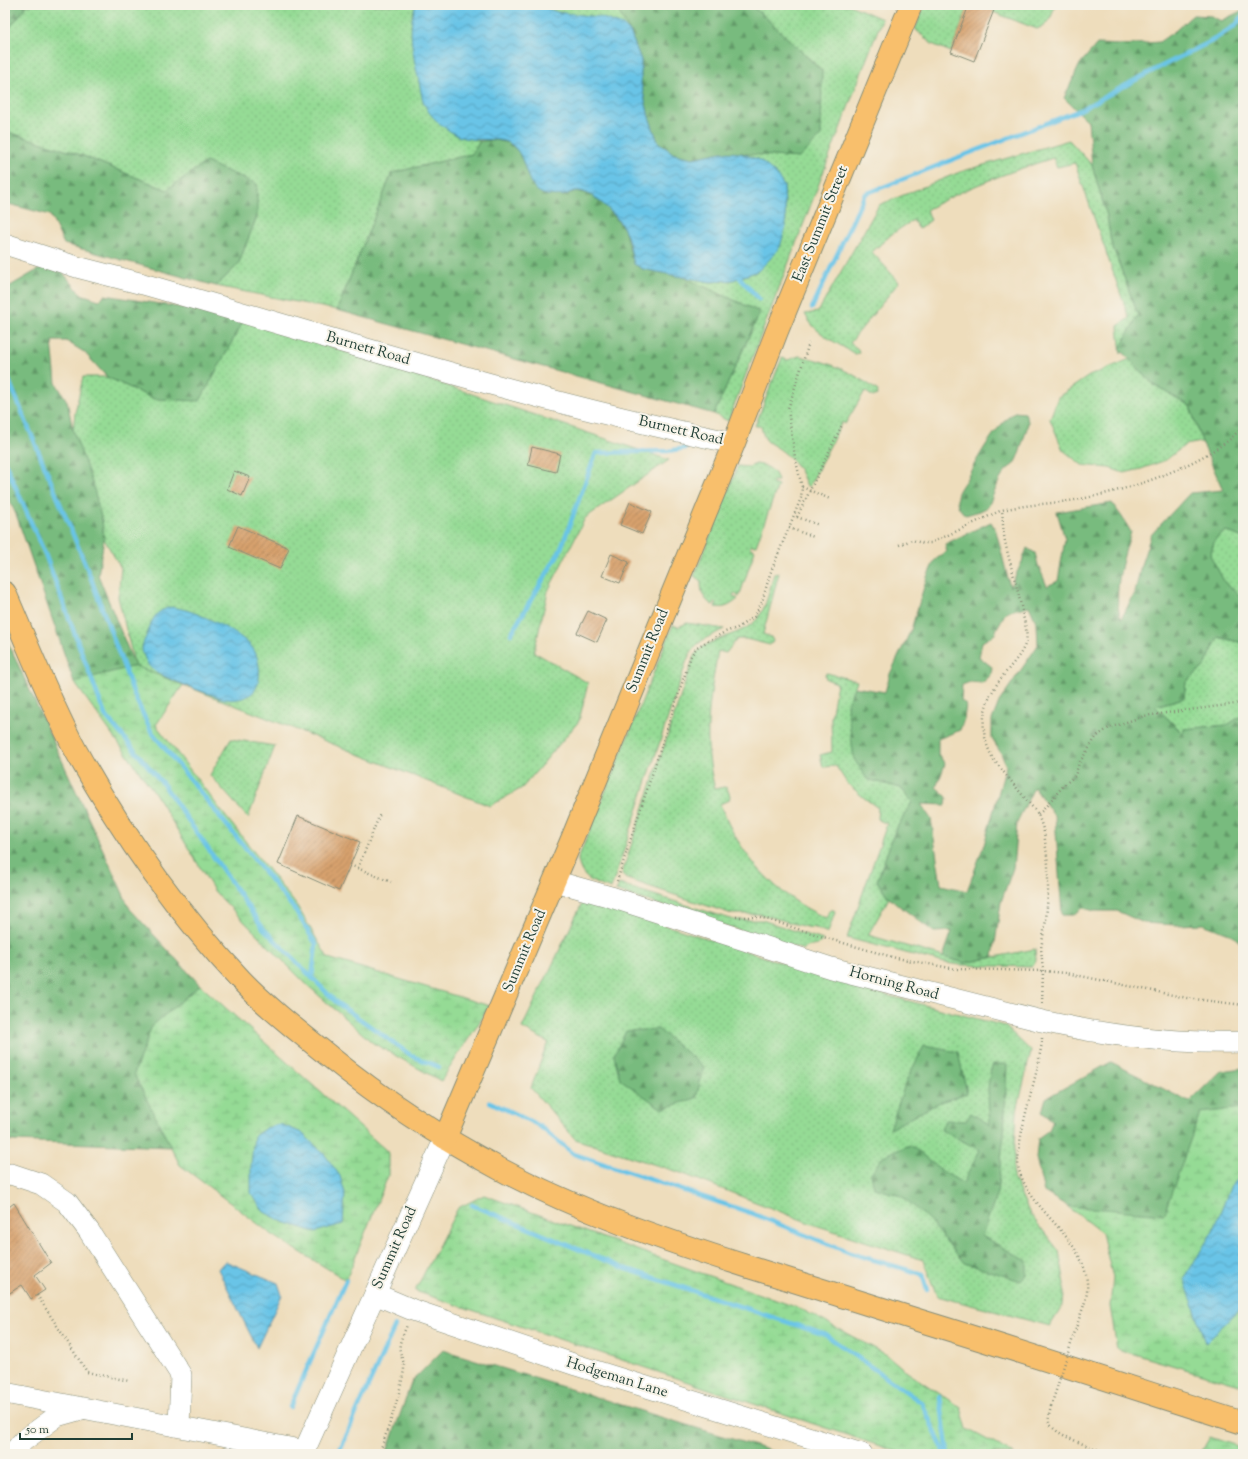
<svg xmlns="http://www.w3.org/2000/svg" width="1248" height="1459" font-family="'Sorts Mill Goudy',serif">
	<defs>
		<pattern id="grass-dots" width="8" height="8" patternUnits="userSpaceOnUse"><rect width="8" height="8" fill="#95db95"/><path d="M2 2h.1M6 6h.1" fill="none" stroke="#80bd81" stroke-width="1.8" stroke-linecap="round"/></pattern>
		<pattern id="forest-firs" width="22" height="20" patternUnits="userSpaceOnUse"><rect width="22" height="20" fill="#78bb7e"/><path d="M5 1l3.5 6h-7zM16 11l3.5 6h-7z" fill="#629968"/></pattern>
		<pattern id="wetland-marsh" width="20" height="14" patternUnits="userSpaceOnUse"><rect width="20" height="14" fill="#95db95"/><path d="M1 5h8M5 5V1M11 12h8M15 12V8" fill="none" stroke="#80bd81"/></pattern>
		<pattern id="water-waves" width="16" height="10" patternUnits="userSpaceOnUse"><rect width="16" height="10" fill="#69c4e7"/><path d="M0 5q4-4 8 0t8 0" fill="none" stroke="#56a0bc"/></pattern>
		<pattern id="building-hatch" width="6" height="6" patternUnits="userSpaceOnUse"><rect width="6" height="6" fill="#d7a16d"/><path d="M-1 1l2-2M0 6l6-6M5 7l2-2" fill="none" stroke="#ae845a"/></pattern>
	</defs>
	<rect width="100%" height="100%" fill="#f7f3e8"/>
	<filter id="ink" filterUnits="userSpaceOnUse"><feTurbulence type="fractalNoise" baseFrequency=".025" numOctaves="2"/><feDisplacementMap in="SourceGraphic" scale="8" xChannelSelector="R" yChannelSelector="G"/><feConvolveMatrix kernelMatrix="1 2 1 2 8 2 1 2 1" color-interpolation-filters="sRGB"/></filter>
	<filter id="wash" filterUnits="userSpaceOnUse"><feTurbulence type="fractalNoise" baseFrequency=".012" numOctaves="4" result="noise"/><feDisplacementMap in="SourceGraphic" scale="16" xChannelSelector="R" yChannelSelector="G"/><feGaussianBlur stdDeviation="0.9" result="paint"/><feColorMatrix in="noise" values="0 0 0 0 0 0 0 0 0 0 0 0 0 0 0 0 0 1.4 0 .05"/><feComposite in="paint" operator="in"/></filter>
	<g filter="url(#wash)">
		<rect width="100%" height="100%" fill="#eeddbc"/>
		<g fill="url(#grass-dots)" stroke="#5a8c64">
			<path d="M27,5H416L412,15L459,136L480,141L472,154L392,173L337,310L216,286L238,265L257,216L206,162L167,190L81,155L5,131V34Z"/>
			<path d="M538,5H615L630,32C611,14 583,17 559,13C551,11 544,8 538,5Z"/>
			<path d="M750,5H850L882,19L728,421L714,414L760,312L683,277L711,282L733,280L758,271L786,226L784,186L760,160L740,153L799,158L822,71L763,15Z"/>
			<path d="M925,5H969L951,52L932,44L915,29Z"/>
			<path d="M996,5H1055C1052,17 1049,24 1037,29L993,12Z"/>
			<path d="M1069,140L1092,165L1107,216L1111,242L1138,315L1121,354L1118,326L1129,318L1075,163L1057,167L1053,158C1009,172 966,187 926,210L931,220L919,229L913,220L892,234L872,252L899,282L850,343L858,349L859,353L855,354C838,343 814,334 805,314L818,312L879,205L960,172Z"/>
			<path d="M245,318L669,460L585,518L548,591L534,652L588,683L579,721L522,788L490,806L135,666L118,597L121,568L104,539L102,521L73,430L75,413L83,377H107L154,399Z"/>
			<path d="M799,356C828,361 855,373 878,391L877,395L873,397L865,391L845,424L842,422L809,487L806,485C802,471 794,460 782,451C769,441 765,445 761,426H755L782,358L788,360Z"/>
			<path d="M1130,359L1153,384L1190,406L1202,442L1185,445L1166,460L1141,469L1124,473L1109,468L1082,465L1063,450L1050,419L1058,397L1089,376Z"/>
			<path d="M756,464C766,465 776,470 778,481H773L772,484L778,485L756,546L750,545V548L755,550L739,597L734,593L733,596L738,599C731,605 725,609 715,607L717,603L716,602L713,605C703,600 701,591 701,581L694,576L738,466L749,467Z"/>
			<path d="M1226,531L1243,538V598L1225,583L1210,556L1215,539Z"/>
			<path d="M779,573L763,634L771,637L773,641L772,643L770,645L746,639H737L726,653L718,651C709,701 702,740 715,789L724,787L727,788L730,796L729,800L720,804C739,855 776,896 826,918L829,911L832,910H834L835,912L828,933L816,928L806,927L760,914H732L627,879L624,877L622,873L694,656C709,635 742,638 758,618C767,606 770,588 774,574Z"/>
			<path d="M687,623L724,629C706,639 696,640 687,660L611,889C593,882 581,880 578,859L673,625L678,627Z"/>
			<path d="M1218,637L1243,643V715L1228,725L1184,729V734L1155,706L1184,698L1186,682L1205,666Z"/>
			<path d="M827,673L857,681L847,705L867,779L901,788L912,802L895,831L877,881L889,898L868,935L965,963L1035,949L1036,961L1032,967L961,965L945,963L847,938L887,824L877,819L878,808L863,797L847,783L836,766L823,767L820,755L832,752L831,718L837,683L826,679L825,674Z"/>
			<path d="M231,739L275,746L248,818L210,775Z"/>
			<path d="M619,884L734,920H762L823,940L818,945L806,947L804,950L616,891Z"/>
			<path d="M584,899L870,991L1005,1026L1031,1051L1017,1111L1013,1177L1030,1214L1059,1251L1065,1284L1063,1305L1050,1326L937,1296L923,1260L812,1224L681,1173L575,1139L531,1088L548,1042L522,1028Z"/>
		</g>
		<g fill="url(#forest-firs)" stroke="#4c7c59" fill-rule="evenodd">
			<path d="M5,5H27L5,34Z"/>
			<path d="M615,5H750L763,15L822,71L821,136L799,158L722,152L693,158L674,154L658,142L649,117L641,83V60L630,32Z"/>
			<path d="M1243,10V501L1240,502L1243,506V538L1226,531L1215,539L1210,555L1225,583L1243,598V643L1218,637L1205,666L1186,682L1184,698L1155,706L1183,734L1184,729L1227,725L1243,715V945L1232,935L1203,924L1176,925L1144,923L1117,911H1095L1083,908L1073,915H1062L1055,817L1034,787L1017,823L1013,868L1001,902L993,957L965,963L943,957L952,931L934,932L889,898L877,881L895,831L912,802L901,788L867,779L854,759L847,705L854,687L885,692L890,674L911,630L927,577L935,560L947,551L945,544L991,522L996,531L1010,587L1022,562L1027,548L1035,553L1038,565L1047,586L1058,581L1065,539L1057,512L1112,503L1122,517L1131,532C1123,557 1112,594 1121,619L1135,593L1141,565L1151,535L1190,493L1223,490L1202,442L1190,406L1153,384L1120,349L1138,315L1111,242L1107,216L1092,165L1088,121L1064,98L1080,64L1097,44L1123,45L1159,42L1175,31L1193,15L1211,16L1221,21ZM1029,606L1037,624L1038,645L999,702L992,720V739L1001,753L1006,766L984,845L967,891L941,885L931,819L921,804L946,805L947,797L936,787L941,775L945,764L938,754V739L960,730L964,719L966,704L961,701L962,685L970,682L982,683L991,675L992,667L979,657L982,642L995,634L997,628L1006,612Z"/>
			<path d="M5,131L81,155L167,190L206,162L257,184V216L238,265L216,286L64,244L50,215L5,203Z"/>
			<path d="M496,140L509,143L519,152L533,186L563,196L576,191L590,194L607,207L624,229L634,264L643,269L683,277L760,312L714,414L337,310L392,173L472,154L480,141Z"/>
			<path d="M53,261L81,294L99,300L105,295L245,318L200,401L154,399L107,377L84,352L66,341H52L56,383L67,401L73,430L93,485L102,521L104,539L98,575L135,666L74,682L17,517L5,489V289Z"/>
			<path d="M1014,412L1025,413L1028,421L1027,428L1019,454L1014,464L1006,470L999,481L988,507L980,511L966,515C960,511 956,504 957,496C958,491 963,484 966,480C979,455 993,430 1014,412Z"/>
			<path d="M5,636L130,909L200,985L152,1026L134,1074L171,1147L13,1141L5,1140Z"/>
			<path d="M658,1029L704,1067L696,1098L662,1109L620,1079L614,1055L626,1031Z"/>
			<path d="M924,1046L958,1052L967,1093L938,1103L890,1129L906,1081Z"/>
			<path d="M1111,1062L1189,1102L1221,1071L1243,1068V1108L1200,1113L1164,1214L1067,1206L1044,1192L1036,1158L1038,1138L1049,1130L1053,1121L1042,1112L1046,1098Z"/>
			<path d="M993,1064H1007L1004,1134L997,1193L982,1236L1027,1261V1275L1021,1281L964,1263L929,1220L902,1196L874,1188L871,1173L883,1156L910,1145L945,1173L963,1183L980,1150L941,1130L945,1120L966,1121L971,1113L990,1125C989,1105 985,1084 993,1064Z"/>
			<path d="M443,1350L781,1454H386L412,1381Z"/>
		</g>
		<g fill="url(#wetland-marsh)" stroke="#5a8c64">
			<path d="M135,666L183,685L156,725L223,813L297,906L328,958L490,1006L441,1081L373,1043L306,984L215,892L155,793L74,682Z"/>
			<path d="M200,985L388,1152V1176L346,1280L274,1236L180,1165L134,1074L152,1026Z"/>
			<path d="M1243,1108V1386L1117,1349L1110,1306L1113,1278L1102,1233L1067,1206L1164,1214L1200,1113Z"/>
			<path d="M484,1195L801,1309L887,1355L907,1372L961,1408L967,1429L1014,1454H904L415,1291L458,1208Z"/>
			<path d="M1210,1437L1243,1448V1454H1200Z"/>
		</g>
		<g fill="url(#water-waves)" stroke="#44808e">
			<path d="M416,5H538L557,12L600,17L623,25L630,32L641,60V83L649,117L658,142L674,154L693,158L722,152L740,153L760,160L776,174L784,186L786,226L780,247L770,259L758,271L733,280L711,282L682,277L643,269L634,264C631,254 629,238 624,229C618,216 591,189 576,191C572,191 568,194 565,195C560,196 548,196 543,194C522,186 529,154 509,143C494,136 474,143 458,136C445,129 429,117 424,103C421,97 421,89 419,82C414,58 406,29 416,5Z"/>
			<path d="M171,607C177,608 183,609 189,611C205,616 245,635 254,650C260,660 262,680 255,690C248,700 231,701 221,698C204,692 160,678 149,666C147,663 142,653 142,649C142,644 146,637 148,632C153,617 156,611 171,607Z"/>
			<path d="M280,1124L302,1133L325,1155L340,1176L345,1193L343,1224L315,1232L286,1223L264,1212L251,1193V1165L254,1136L266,1128Z"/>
			<path d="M1243,1176V1306L1206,1342L1184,1279L1215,1227L1231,1185Z"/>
			<path d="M225,1261L278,1283L282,1295L257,1348L218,1269Z"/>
		</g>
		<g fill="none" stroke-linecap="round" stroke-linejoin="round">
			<g stroke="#69c4e7" stroke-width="4.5">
				<path d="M740,278L759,299"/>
				<path d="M812,308L865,194L1080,110L1156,69L1210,42L1236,25L1243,15"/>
				<path d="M5,371L89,573L135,697L151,731L295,910L316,944L312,978"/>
				<path d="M5,463L45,554L105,715L163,784L263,928L336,1002L412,1056L439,1067"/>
				<path d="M511,634L560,551L596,453L668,451L686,448"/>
				<path d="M490,1102L538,1125L574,1154L751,1213L850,1253L922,1274L927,1290"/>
				<path d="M472,1205L621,1267L826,1335L922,1403L945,1454"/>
				<path d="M940,1397L948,1454"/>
				<path d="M290,1407L346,1280"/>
				<path d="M338,1454L395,1326"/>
			</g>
		</g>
		<g id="blocks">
			<g fill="url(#building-hatch)">
				<path d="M969,5H996L974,61L951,52Z"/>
				<path d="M532,447L560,454L556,472L528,465Z"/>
				<path d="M234,471L250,477L242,496L227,489Z"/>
				<path d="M630,502L652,512L642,534L620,525Z"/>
				<path d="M238,526L289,548L280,569L229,547Z"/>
				<path d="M611,554L629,562L620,583L602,576Z"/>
				<path d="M588,611L607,620L597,642L577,633Z"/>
				<path d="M298,816L360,842L339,891L278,864Z"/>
				<path d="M14,1203L51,1263L35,1275L45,1290L31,1299L22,1285L5,1296V1210Z"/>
			</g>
		</g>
	</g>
	<g filter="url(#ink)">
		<use href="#blocks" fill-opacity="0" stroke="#868d78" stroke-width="1"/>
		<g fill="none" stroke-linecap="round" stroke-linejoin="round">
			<defs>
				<g id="minor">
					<path d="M5,244L77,267L143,284C339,340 534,402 734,443"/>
					<path d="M554,881L611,897L831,968L1042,1021C1108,1036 1175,1044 1243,1042"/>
					<path d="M5,1175L11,1174L41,1184L67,1202L89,1231L181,1375L179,1426"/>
					<path d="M375,1294L413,1310L576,1365L862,1454"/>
					<path d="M5,1393L305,1451"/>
					<path d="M12,1454L23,1441L57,1416L82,1409"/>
					<path d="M303,1454L445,1138"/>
				</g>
				<g id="major">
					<path d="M5,593C28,646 49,700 76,751C121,832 177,912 241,980C268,1008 299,1032 330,1057C383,1100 440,1137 500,1169C579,1211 664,1240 749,1267C806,1285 863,1303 921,1321C1029,1354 1136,1389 1243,1423"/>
					<path d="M445,1138L572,839L734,443L777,331L911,5"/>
				</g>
			</defs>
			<use href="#minor" stroke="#868d78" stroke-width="22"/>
			<use href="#major" stroke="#868d78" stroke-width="24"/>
			<g stroke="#868d78" stroke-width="2.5" stroke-dasharray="1 3" stroke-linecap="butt">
				<path d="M802,487L830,499"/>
				<path d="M797,517L842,425"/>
				<path d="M797,517L819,525"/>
				<path d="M789,528L814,537"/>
				<path d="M899,545L912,540L922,543H931L1002,510"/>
				<path d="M1038,814L1042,811L1064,785L1075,776L1079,763L1097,736L1109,728L1144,716L1243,703"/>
				<path d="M350,865L391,882"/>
				<path d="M358,868L380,814"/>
				<path d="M617,881L691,656L697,647L725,632L737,628L754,617L762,602L770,574L801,498L802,487L795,457L788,409L809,343"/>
				<path d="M736,917H760L833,940L896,958L956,969L1043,971L1066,973L1187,998L1243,1005"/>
				<path d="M1042,1003L1043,971L1041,948L1046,920L1048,893V864L1044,832L1038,814L993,759C976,726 983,700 1006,672C1013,663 1023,653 1026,641C1028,632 1024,621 1022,611C1018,589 1011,568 1006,546C1003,534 1003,522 1002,510C1024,505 1046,504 1069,501C1123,492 1179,474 1225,443C1231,439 1237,432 1243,427"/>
				<path d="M1042,1038C1042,1047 1039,1056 1038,1065C1032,1091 1024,1116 1020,1142C1019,1151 1017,1162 1019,1170C1032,1215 1091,1241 1087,1292C1086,1300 1083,1308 1080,1316"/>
				<path d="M37,1295L87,1372L129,1381"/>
				<path d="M1051,1406C1050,1412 1048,1417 1049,1422C1052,1435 1097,1449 1110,1454"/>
				<path d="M379,1454C388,1428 398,1402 403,1375C406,1361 402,1362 400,1351C398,1343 404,1333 407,1325"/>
			</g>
			<use href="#minor" stroke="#fff" stroke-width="21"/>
			<use href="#major" stroke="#f8bf6c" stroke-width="22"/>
			<path stroke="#868d78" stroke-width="2.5" stroke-dasharray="1 3" stroke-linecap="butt" d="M1051,1406L1080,1316"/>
		</g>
	</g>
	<g text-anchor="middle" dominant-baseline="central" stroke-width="4" stroke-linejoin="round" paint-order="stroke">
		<g font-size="15" fill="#1f3d34" stroke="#f7f3e8">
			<text transform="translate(821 224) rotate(-68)">East Summit Street</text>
			<text transform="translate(368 349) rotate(16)">Burnett Road</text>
			<text transform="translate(681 431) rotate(13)">Burnett Road</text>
			<text transform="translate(648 651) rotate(-68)">Summit Road</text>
			<text transform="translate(525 951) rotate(-67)">Summit Road</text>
			<text transform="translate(894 984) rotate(15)">Horning Road</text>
			<text transform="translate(395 1248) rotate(-66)">Summit Road</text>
			<text transform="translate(617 1378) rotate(17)">Hodgeman Lane</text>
		</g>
	</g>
	<rect width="1248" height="1459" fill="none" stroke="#f7f3e8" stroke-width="20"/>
	<path d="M20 1433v6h112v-6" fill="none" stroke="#1f3d34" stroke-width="2"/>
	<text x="26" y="1433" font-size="12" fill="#1f3d34" stroke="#f7f3e8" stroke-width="3" paint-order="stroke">50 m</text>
</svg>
